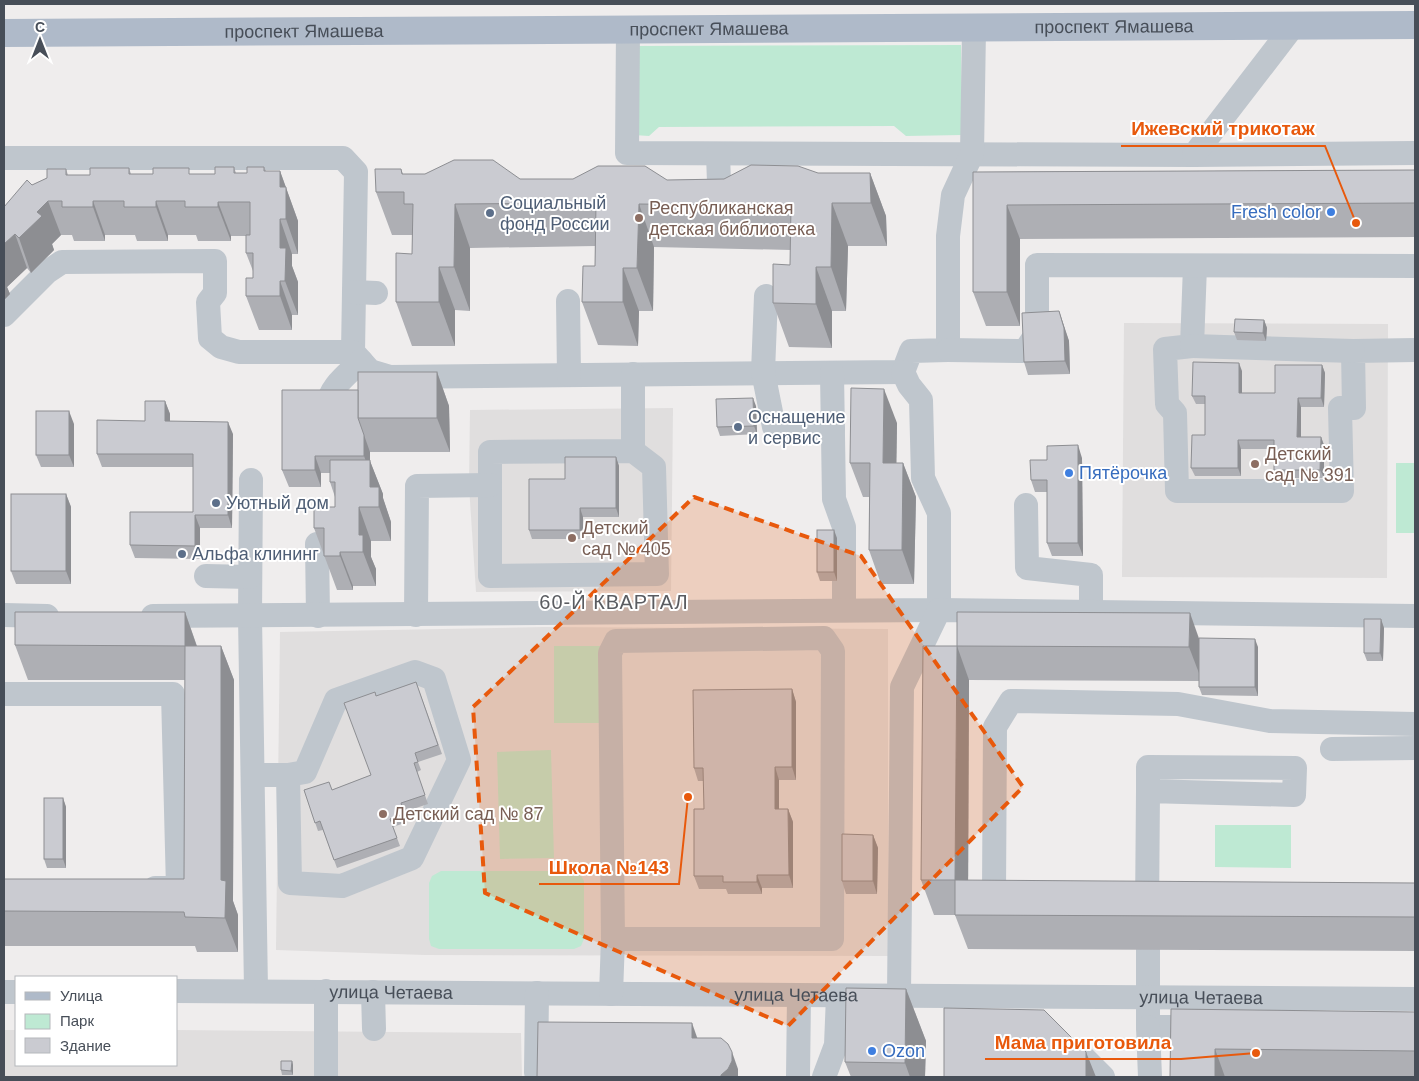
<svg xmlns="http://www.w3.org/2000/svg" width="1419" height="1081" font-family="Helvetica,sans-serif">
	<rect width="100%" height="100%" fill="#efeded"/>
	<g fill="#e0dede">
		<path d="M1124,323L1388,324L1387,578L1122,577Z"/>
		<path d="M673,408L671,591L476,592L469,486L470,410Z"/>
		<path d="M544,627L888,629V956L425,955L276,950L280,632Z"/>
		<path d="M4,1030H16V1065H176V1030L521,1033L522,1077H4Z"/>
	</g>
	<g fill="#bee9d3">
		<path d="M961,45L962,135L906,136L894,126L659,127L649,136L634,135V46Z"/>
		<rect x="1396" y="463" width="19" height="70"/>
		<rect x="554" y="646" width="46" height="77"/>
		<path d="M551,750L554,858L500,859L497,752Z"/>
		<path d="M1215,825H1291V868L1215,867Z"/>
		<path d="M441,871H573L580,874L584,881V939L581,946L574,949H439L431,946L429,939V883L432,876Z"/>
	</g>
	<g fill="none" stroke-linecap="round" stroke-linejoin="round">
		<g stroke="#bfc6cd" stroke-width="24">
			<path d="M628,30L627,153L1194,155L1415,153"/>
			<path d="M718,154L720,211"/>
			<path d="M1194,155L1294,25"/>
			<path d="M4,158H343L356,172L353,352L370,371L390,377L903,372L911,351L948,350V236L953,195L972,154L974,29"/>
			<path d="M1195,266L1192,346L1165,349L1167,404L1175,413L1177,491H1342L1340,408H1354L1353,351L1415,350"/>
			<path d="M354,292L376,293"/>
			<path d="M766,296L763,372L774,427L833,429"/>
			<path d="M568,301L569,375"/>
			<path d="M4,315L47,272L62,262L215,261V293L208,302L210,338L221,347L239,352H353"/>
			<path d="M1192,346L1353,351"/>
			<path d="M948,350L1025,351L1037,333V265L1415,266"/>
			<path d="M832,373L834,499L844,527V610"/>
			<path d="M633,374V451L490,452V576L657,574L654,467L633,451"/>
			<path d="M327,407C330,386 347,375 361,361"/>
			<path d="M251,480L250,617L256,990"/>
			<path d="M1026,505L1027,568L1091,575V612"/>
			<path d="M317,544L318,616"/>
			<path d="M206,576L250,577"/>
			<path d="M4,615L47,616"/>
			<path d="M416,615L417,486L490,485"/>
			<path d="M153,616L939,610V513L923,478L921,400L909,385L903,372"/>
			<path d="M4,694H173L178,888H155"/>
			<path d="M1332,749L1415,748"/>
			<path d="M253,775H288L290,883L342,886L412,858L459,760L434,679L415,672L336,700L305,772L288,775"/>
			<path d="M1014,893H994L995,727L1011,701L1178,704L1270,721L1415,724"/>
			<path d="M1147,913L1148,791L1294,795L1295,768L1148,767V791"/>
			<path d="M1148,950V1027H1204"/>
			<path id="s1" d="M176,991L1415,999"/>
			<path d="M326,991V1077"/>
			<path d="M4,992H16"/>
			<path d="M373,992L374,1029"/>
			<path d="M611,994L613,939H832L833,651L824,638L616,641L610,653L613,939"/>
			<path d="M899,996L902,687L939,610L1415,616"/>
			<path d="M1148,1027L1150,1077"/>
			<path d="M1064,1051L1081,1055L1103,1077"/>
			<path d="M536,1073L537,993"/>
			<path d="M798,1077L799,996"/>
			<path d="M824,1077L836,1045L838,996"/>
		</g>
		<path stroke="#afbac9" stroke-width="28" id="s2" d="M4,33L1415,25"/>
	</g>
	<g fill="#aeafb4">
		<path d="M234,167L236,173H247L264,167L266,171H280L298,221V254H292V266L298,282V315H292V330H259L246,296L253,278V271L246,253V236H231V241H198L196,235H168V241H137L135,235H105V241H74L72,235H61L52,244L54,250L31,273L27,268L7,287L10,294L4,300V207L32,185L47,178L66,169L68,175H90L129,168L131,174H215Z"/>
		<path d="M401,169L403,174L520,179L667,180L724,179L818,173H870L886,216L887,246H848L846,311H832V348L789,347L773,303L790,265L791,250L654,247L653,311H639L638,346L598,345L582,302L595,266V246L470,248V311L455,310V346H412L396,302L412,254L413,235H392L376,192Z"/>
		<path d="M1415,170V237L1020,239V326H986L973,292V172Z"/>
		<path d="M1059,311L1069,341L1070,374L1028,375L1024,362Z"/>
		<path d="M1264,320L1267,328L1266,341L1237,340L1234,332Z"/>
		<path d="M1322,365L1325,373L1324,407H1301V437H1321L1324,445V478H1277L1274,470V449H1241V476H1195L1191,468L1205,435V404H1196L1192,396L1242,371V393H1275Z"/>
		<path d="M437,372L449,406L450,452H370V461L383,494V498L391,522V541H371V557L376,569V586H353V590H337L314,528L335,507V497L330,482V473H321V487H289L282,470L358,390Z"/>
		<path d="M165,401L170,414V421L233,434L232,528H200V559L135,558L130,545L193,512V467H102L97,454L145,421Z"/>
		<path d="M756,406L757,434L720,436L717,427Z"/>
		<path d="M897,423L896,463H903L916,497L914,584H881L869,550V497H863L850,463Z"/>
		<path d="M74,424V467H41L36,455Z"/>
		<path d="M616,457L619,466V517H583V539H532L529,530L565,479Z"/>
		<path d="M1082,458L1083,556H1052L1047,543V492H1035L1031,480L1047,460Z"/>
		<path d="M66,494L71,507V584H16L11,571Z"/>
		<path d="M837,538V581H820L817,572Z"/>
		<path d="M185,612L197,646H221L234,680L233,901L238,915V952H197L195,946H4V879H184L185,680H28L15,645Z"/>
		<path d="M1381,619L1384,628L1383,661H1367L1364,653Z"/>
		<path d="M1199,638L1258,647V696L1202,695L1199,687V681L969,680L968,881L1415,917V951L968,949L955,915H934L921,880L957,646Z"/>
		<path d="M416,682L442,754L418,762L421,770L417,772L428,804L404,812L407,822L393,827L400,846L337,868L323,830L318,831L304,790H332L371,775L376,696Z"/>
		<path d="M792,689L796,702V780H779V809H788L793,822V888H762V894H728L726,889H699L694,876L704,809V781H698L694,768Z"/>
		<path d="M63,798L66,807V868H47L44,859Z"/>
		<path d="M873,835L878,848L877,894H846L842,881Z"/>
		<path d="M906,989L926,1041L925,1077H851L845,1062Z"/>
		<path d="M1171,1009L1415,1012V1077H1170Z"/>
		<path d="M292,1061L293,1065V1075H282L281,1070Z"/>
	</g>
	<g fill="#8d8e92">
		<path d="M280,171L298,221V254L286,219L280,187Z"/>
		<path d="M870,173L886,216L887,246L871,203Z"/>
		<path d="M48,201L61,235L52,244L54,250L31,273L19,238L37,212Z"/>
		<path d="M93,201L105,235V241L93,207Z"/>
		<path d="M156,201L168,235V241L156,207Z"/>
		<path d="M218,202L231,236V241L218,207Z"/>
		<path d="M832,203L848,246L846,311L831,267Z"/>
		<path d="M455,204L470,248V311L454,267Z"/>
		<path d="M639,204L654,247L653,311L637,268Z"/>
		<path d="M1007,205L1020,239V326L1007,292Z"/>
		<path d="M280,219L292,254V266L298,282V315L285,281L280,248Z"/>
		<path d="M15,234L27,268L7,287L10,294L4,300V244Z"/>
		<path d="M439,267L455,310V346L439,302Z"/>
		<path d="M816,267L832,311V348L816,304Z"/>
		<path d="M623,268L639,311L638,346L623,302Z"/>
		<path d="M280,281L292,315V330L280,296Z"/>
		<path d="M1059,311L1069,341L1070,374L1065,361Z"/>
		<path d="M1264,320L1267,328L1266,341L1263,333Z"/>
		<path d="M1239,363L1242,371V402L1239,393Z"/>
		<path d="M1322,365L1325,373L1324,407L1321,398Z"/>
		<path d="M437,372L449,406L450,452L437,418Z"/>
		<path d="M884,389L897,423L896,497L883,463Z"/>
		<path d="M753,398L756,406L757,434L754,426Z"/>
		<path d="M1298,398L1301,407V445L1297,437Z"/>
		<path d="M165,401L170,414V434L165,421Z"/>
		<path d="M69,411L74,424V467L69,455Z"/>
		<path d="M228,422L233,434L232,528L228,515Z"/>
		<path d="M364,435L370,452V461L383,494V498L391,522V541L379,507L370,487V472L364,456Z"/>
		<path d="M1321,437L1324,445V478L1320,470Z"/>
		<path d="M1238,440L1241,449V476L1238,468Z"/>
		<path d="M1078,445L1082,458L1083,556L1078,543Z"/>
		<path d="M315,456L321,473V487L315,470Z"/>
		<path d="M616,457L619,466V517L616,508Z"/>
		<path d="M903,463L916,497L914,584L902,550Z"/>
		<path d="M66,494L71,507V584L66,571Z"/>
		<path d="M359,507L371,541V557L376,569V586L363,552L359,535Z"/>
		<path d="M580,508L583,517V539L580,530Z"/>
		<path d="M195,515L200,528V559L195,546Z"/>
		<path d="M834,530L837,538V581L834,572Z"/>
		<path d="M340,552L353,586V590L340,556Z"/>
		<path d="M185,612L197,647L185,646Z"/>
		<path d="M1190,613L1202,647V681L1189,647Z"/>
		<path d="M1381,619L1384,628L1383,661L1380,653Z"/>
		<path d="M1255,639L1258,647V696L1255,687Z"/>
		<path d="M221,646L234,680L233,901L238,915V952L225,918L221,880Z"/>
		<path d="M957,646L969,680L968,915L955,880Z"/>
		<path d="M792,689L796,702V780L792,767Z"/>
		<path d="M775,767L779,780V822L775,809Z"/>
		<path d="M63,798L66,807V868L63,859Z"/>
		<path d="M788,809L793,822V888L789,875Z"/>
		<path d="M873,835L878,848L877,894L873,881Z"/>
		<path d="M757,875L762,888V894L757,882Z"/>
		<path d="M906,989L926,1041L925,1077H910L905,1063Z"/>
		<path d="M692,1023L698,1040L692,1038Z"/>
		<path d="M1215,1049L1225,1077H1215Z"/>
		<path d="M732,1052L738,1069V1077H721V1075Z"/>
		<path d="M1086,1052L1096,1077H1086Z"/>
		<path d="M292,1061L293,1065V1075L291,1071Z"/>
	</g>
	<g fill="#cacbd1" stroke="#8d8e92">
		<path d="M454,160H493L520,179H573L598,166H645L667,180L724,179L751,165L798,166L818,173H870L871,203H832L831,267H816V304L773,303V264L790,265L791,206L639,204L637,268H623V302H582L583,266H595L596,203L455,204L454,267H439V302H396V253L412,254L413,204H404V192H376L375,169H401L402,174H425Z"/>
		<path d="M215,167H234V173H247V167H264V171H280V187H286V219H280V248H286L285,281H280V296H246V278H253V253H246V235H250V202H218V207H185V201H156V207H124V201H93V207H62V201H48L37,212L42,216L19,238L15,234L4,244V207L27,180L32,185L47,178V169H66V175H90V168H129V174H153V168H189V174H215Z"/>
		<path d="M1415,170V203L1007,205V292H973V172Z"/>
		<path d="M1059,311L1064,328L1065,361L1024,362L1022,313Z"/>
		<path d="M1235,319L1264,320L1263,333L1234,332Z"/>
		<path d="M1193,362L1239,363V393H1275V365H1322L1321,398H1298L1297,437H1321L1320,470H1274V440H1238V468H1191L1192,435H1205V396H1192Z"/>
		<rect x="358" y="372" width="79" height="46"/>
		<path d="M851,388L884,389L883,463H903L902,550H869L870,463H850Z"/>
		<path d="M282,390H358V418L364,435V456H315V470H282Z"/>
		<path d="M753,398L754,426L717,427L716,399Z"/>
		<path d="M145,401H165V421L228,422V515H195V546L130,545V512H193V454H97V420L145,421Z"/>
		<rect x="36" y="411" width="33" height="44"/>
		<path d="M1078,445V543H1047V480H1031L1030,460H1047V446Z"/>
		<path d="M565,457H616V508H580V530H529V479H565Z"/>
		<path d="M330,460H370V487H379V507H359V535H363V552H340V556H324V528H314V507H335V482H330Z"/>
		<rect x="11" y="494" width="55" height="77"/>
		<rect x="817" y="530" width="17" height="42"/>
		<path d="M15,612H185V646L15,645Z"/>
		<path d="M957,612L1190,613L1189,647L957,646Z"/>
		<path d="M1364,619H1381L1380,653H1364Z"/>
		<path d="M1199,638L1255,639V687H1199Z"/>
		<path d="M185,646H221V880L226,881L225,918L185,917L184,912L4,911V879H184Z"/>
		<path d="M923,646H957L955,880H921Z"/>
		<path d="M416,682L438,745L415,753L418,762L414,763L425,795L401,803L404,814L390,819L397,838L334,860L320,821L315,823L304,790L329,782L332,790L371,775L344,703L375,692L376,696Z"/>
		<path d="M792,689V767H775V809H788L789,875H757V882H723V876H694V809H704L703,768H694L693,690Z"/>
		<rect x="44" y="798" width="19" height="61"/>
		<path d="M842,834L873,835V881H842Z"/>
		<path d="M955,880L1415,883V917L955,915Z"/>
		<path d="M846,988L906,989L905,1063L845,1062Z"/>
		<path d="M944,1008L1044,1010L1086,1052V1077H944Z"/>
		<path d="M1171,1009L1415,1012V1051L1215,1049V1077H1170Z"/>
		<path d="M538,1022L692,1023V1038H721L728,1044L732,1052V1061L728,1069L721,1075V1077H537Z"/>
		<path d="M281,1061H292L291,1071L281,1070Z"/>
	</g>
	<path fill="#e8590c" fill-opacity="0.2" stroke="#e8590c" stroke-width="4" stroke-dasharray="10 6" stroke-linejoin="round" d="M694,497L861,556L1023,787L788,1026L485,893L473,707Z"/>
	<g fill="#3f7fe0" stroke="#fff" stroke-width="2">
		<circle cx="1331" cy="212" r="5"/>
		<circle cx="1069" cy="473" r="5"/>
		<circle cx="872" cy="1051" r="5"/>
	</g>
	<g fill="#5c6f8a" stroke="#fff" stroke-width="2">
		<circle cx="490" cy="213" r="5"/>
		<circle cx="738" cy="427" r="5"/>
		<circle cx="216" cy="503" r="5"/>
		<circle cx="182" cy="554" r="5"/>
	</g>
	<g fill="#8d6e63" stroke="#fff" stroke-width="2">
		<circle cx="639" cy="218" r="5"/>
		<circle cx="1255" cy="464" r="5"/>
		<circle cx="572" cy="538" r="5"/>
		<circle cx="383" cy="814" r="5"/>
	</g>
	<g text-anchor="middle" dominant-baseline="central" stroke-width="4" stroke-linejoin="round" paint-order="stroke">
		<g font-size="18" fill="#474e58" stroke="#fff">
			<text stroke="none"><textPath href="#s2" startOffset="1110">проспект Ямашева</textPath></text>
			<text stroke="none"><textPath href="#s2" startOffset="705">проспект Ямашева</textPath></text>
			<text stroke="none"><textPath href="#s2" startOffset="300">проспект Ямашева</textPath></text>
			<text stroke="none"><textPath href="#s1" startOffset="215">улица Четаева</textPath></text>
			<text stroke="none"><textPath href="#s1" startOffset="620">улица Четаева</textPath></text>
			<text stroke="none"><textPath href="#s1" startOffset="1025">улица Четаева</textPath></text>
		</g>
		<g font-size="18" fill="#4e5e75" stroke="#fff" text-anchor="start">
			<text x="500" y="203">Социальный<tspan x="500" dy="21">фонд России</tspan></text>
			<text x="748" y="417">Оснащение<tspan x="748" dy="21">и сервис</tspan></text>
			<text x="226" y="503">Уютный дом</text>
			<text x="192" y="554">Альфа клининг</text>
		</g>
		<g font-size="18" fill="#785e54" stroke="#fff" text-anchor="start">
			<text x="649" y="208">Республиканская<tspan x="649" dy="21">детская библиотека</tspan></text>
			<text x="1265" y="454">Детский<tspan x="1265" dy="21">сад № 391</tspan></text>
			<text x="582" y="528">Детский<tspan x="582" dy="21">сад № 405</tspan></text>
			<text x="393" y="814">Детский сад № 87</text>
		</g>
		<g font-size="18" fill="#366cbe" stroke="#fff" text-anchor="start">
			<text x="1321" y="212" text-anchor="end">Fresh color</text>
			<text x="1079" y="473">Пятёрочка</text>
			<text x="882" y="1051">Ozon</text>
		</g>
		<g font-size="20" letter-spacing="1" fill="#5a5c61" stroke="#fff">
			<text x="614" y="602">60-Й КВАРТАЛ</text>
		</g>
	</g>
	<path fill="none" stroke="#e8590c" stroke-width="2" d="M1356 223L1325 146H1121M688 797L679 884H539M1256 1053L1181 1059H985"/>
	<g fill="#e8590c" stroke="#fff" stroke-width="2">
		<circle cx="1356" cy="223" r="5"/>
		<circle cx="688" cy="797" r="5"/>
		<circle cx="1256" cy="1053" r="5"/>
	</g>
	<g font-size="19" text-anchor="middle" font-weight="bold" fill="#e8590c" stroke="#fff" stroke-width="4" stroke-linejoin="round" paint-order="stroke">
		<text x="1223" y="135">Ижевский трикотаж</text>
		<text x="609" y="874">Школа №143</text>
		<text x="1083" y="1049">Мама приготовила</text>
	</g>
	<rect width="1419" height="1081" fill="none" stroke="#474e58" stroke-width="10"/>
	<rect x="15" y="976" width="162" height="90" fill="#ffffff" stroke="#b5b8bc"/>
	<rect x="25" y="992" width="25" height="8" fill="#afbac9" stroke="#b5b8bc"/>
	<text x="60" y="1001" font-size="15" fill="#474e58">Улица</text>
	<rect x="25" y="1014" width="25" height="15" fill="#bee9d3" stroke="#b5b8bc"/>
	<text x="60" y="1026" font-size="15" fill="#474e58">Парк</text>
	<rect x="25" y="1038" width="25" height="15" fill="#cacbd1" stroke="#b5b8bc"/>
	<text x="60" y="1051" font-size="15" fill="#474e58">Здание</text>
	<g transform="translate(40 40)" stroke="#ffffff" stroke-width="4" paint-order="stroke">
	<path d="M0-4L9 19L0 12L-9 19Z" fill="#474e58"/>
	<text y="-8" font-size="14" font-weight="bold" text-anchor="middle" fill="#474e58">С</text>
	</g>
</svg>
